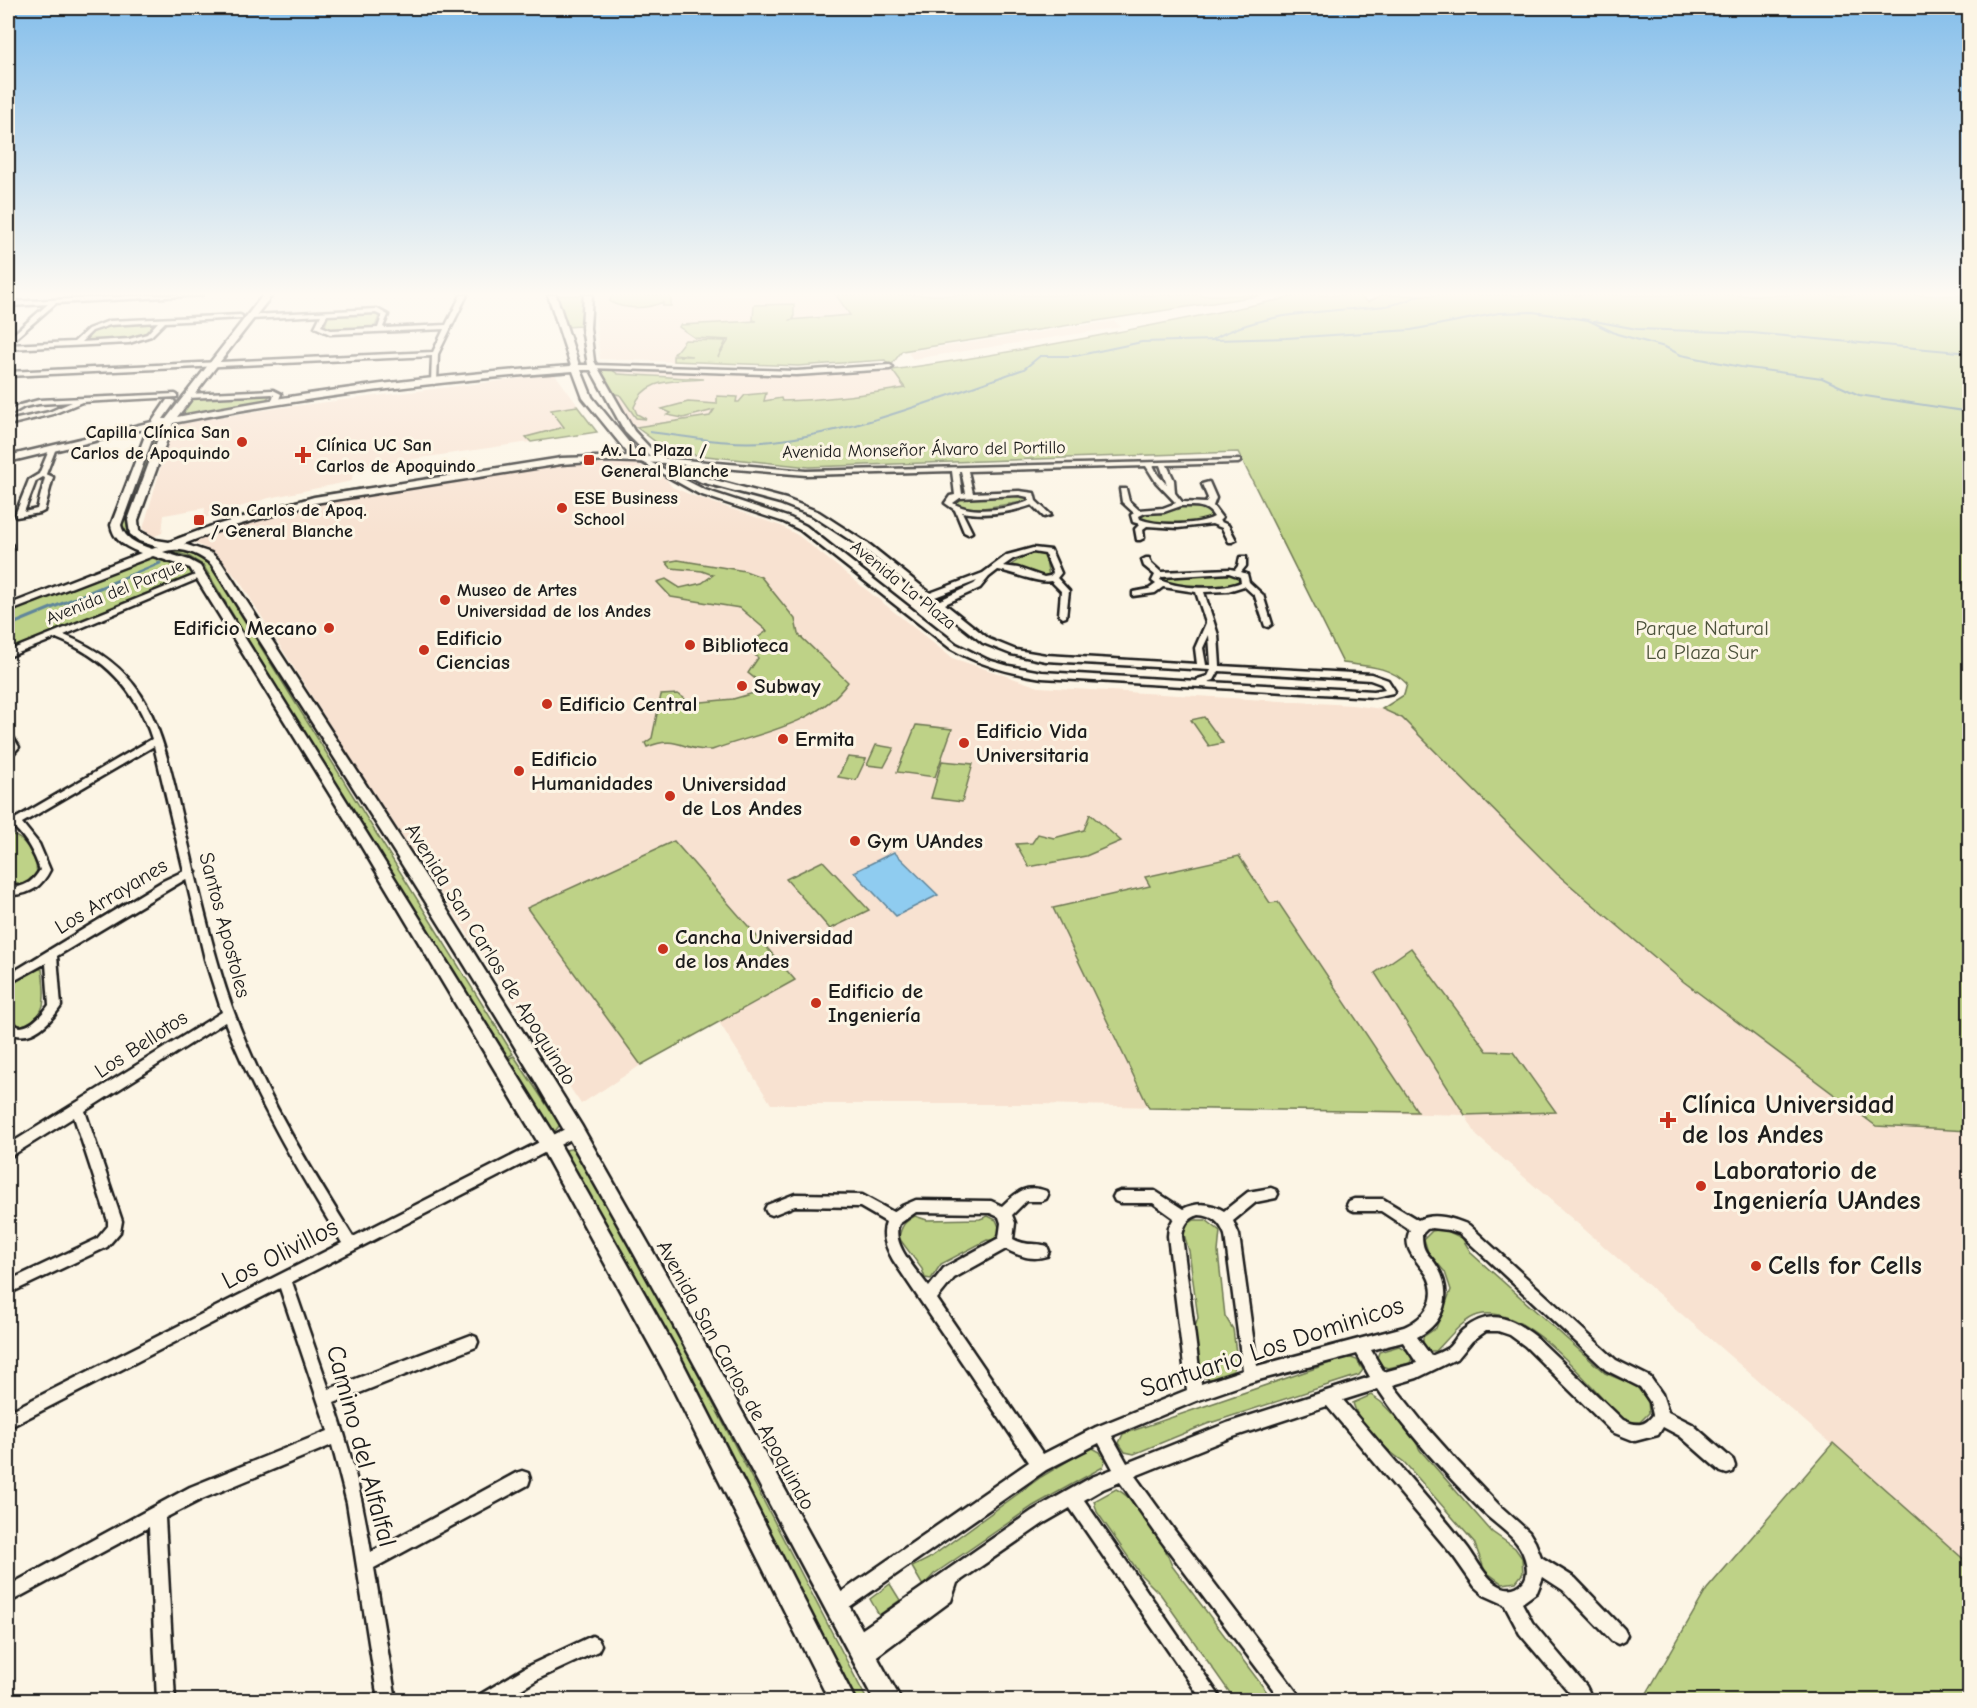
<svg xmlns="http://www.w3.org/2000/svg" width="1977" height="1708" font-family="'Comic Neue',sans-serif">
	<rect width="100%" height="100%" fill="#fcf5e5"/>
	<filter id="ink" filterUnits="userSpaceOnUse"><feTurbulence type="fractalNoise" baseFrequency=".0167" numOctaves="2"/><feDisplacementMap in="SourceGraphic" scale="12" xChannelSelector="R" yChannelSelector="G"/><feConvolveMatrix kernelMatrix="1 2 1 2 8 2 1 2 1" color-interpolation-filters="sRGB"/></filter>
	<g filter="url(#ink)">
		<g fill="#f8e2d1">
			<path d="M599,295H836L885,360L781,366L600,359L596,318Z"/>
			<path d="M1114,321L1121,327L913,359L907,352Z"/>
			<path d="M597,369L781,375L892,370L906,388L636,427L624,418Z"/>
			<path d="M555,374L597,432L353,468L352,481L269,498L204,518L205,508L164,515L162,533L153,537L143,529L173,425L176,424L278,408Z"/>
			<path d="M604,462H634L666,479L672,487L691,495L781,526L799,536L952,658L1039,687L1352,705L1382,709L1402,718L1557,874L1684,982L1875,1126L1969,1131V1564L1477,1136L1465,1115L1040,1104H771L719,1022L641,1065L581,1104L352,760L240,582L216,554L192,541L220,530L312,504L353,496L545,466Z"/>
		</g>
		<g fill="#bed287" stroke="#6d7752" stroke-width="1.5">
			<path d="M557,295H583L581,326L566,327Z"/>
			<path d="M611,295H671V306H663V302C647,309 626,310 610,302Z"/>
			<path d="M836,295H1264L902,351L890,367L885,360L798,366L673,361V356H692L674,354L685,340L726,341L718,357L729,340L695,338L679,327L680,325L757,321L753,320L754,305L794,304V319L789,320L850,315Z"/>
			<path d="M1302,295H1358L1368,302L1382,295H1969V1131L1876,1126L1684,982L1557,874L1402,718L1382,709L1404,695L1407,684C1390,666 1366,666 1343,663L1238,452L809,467L669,452L636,427L710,416L714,410L683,418L667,415L671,413L662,409L688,402L717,404V396L737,397L736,402H739L745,395L766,393L764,401L781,398L782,401C821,400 862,395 905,388L892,370C1030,351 1165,323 1302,295Z"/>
			<path d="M371,313L379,316L375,327L370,329L331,331L325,326L329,314Z"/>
			<path d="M152,322L157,324C137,344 111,341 84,342L83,340C104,320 124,324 152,322Z"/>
			<path d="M597,369L612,370L618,374L704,379C674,382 645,377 634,407L637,414L646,419L636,418L620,395L611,393Z"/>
			<path d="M266,393L270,395L266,400L181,417L194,397Z"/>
			<path d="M577,406L597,432L531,442L526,437L564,427L551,410Z"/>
			<path d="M160,429L127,527L133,538L148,544L142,546L129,540L121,529L154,430Z"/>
			<path d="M367,487L283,504L177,537L264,508L321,494Z"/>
			<path d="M1019,495L1029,496L1031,501L969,510L954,505V501L961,498Z"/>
			<path d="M1183,506L1208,508L1213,520C1192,527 1164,526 1143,522L1140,516C1153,508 1170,515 1183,506Z"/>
			<path d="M169,548L194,555L210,565L513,1054L506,1058L360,825L203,565L188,556L164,550Z"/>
			<path d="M1036,552L1045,555L1049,576L1043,577L1011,565L1027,554Z"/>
			<path d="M153,556L173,557L200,574L8,650V613Z"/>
			<path d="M678,560L745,571L761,577L795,619L798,634L848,682C818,725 758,733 712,750C683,752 678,734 647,747L645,743L652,738L661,695L678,694L691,703L733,699L768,689L748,673L758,658L750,650L756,646V639L767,631L740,608L671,597L657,582L666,579L680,588L702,583L713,575L702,571L671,568L666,562Z"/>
			<path d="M1233,573L1241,578L1240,583L1226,586L1164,585L1161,580L1170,575Z"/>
			<path d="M1204,717L1223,743L1209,746L1191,720Z"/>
			<path d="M916,725L952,729L935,777L897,772Z"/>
			<path d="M876,745L894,748L884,767L867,765Z"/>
			<path d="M848,757L866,759L856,780L838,777Z"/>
			<path d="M942,761L973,764L962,802L931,798Z"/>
			<path d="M1090,814L1121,841L1086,856L1029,867L1016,844L1032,843L1038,834L1054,838L1084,830Z"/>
			<path d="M8,834C26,836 40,862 36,879L27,885L18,884L8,874Z"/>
			<path d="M674,841L795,980L641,1065L527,908Z"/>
			<path d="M1239,856L1270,903L1278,902L1418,1112L1149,1108L1053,908L1150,886L1145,877Z"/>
			<path d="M823,861L869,910L830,929L786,879Z"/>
			<path d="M1411,948L1487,1051L1513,1052L1556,1112L1465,1115L1375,973Z"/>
			<path d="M39,969H42C45,995 50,1017 20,1026L8,1015V985Z"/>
			<path d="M514,1056L560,1125L555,1131H551L507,1059Z"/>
			<path d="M575,1148L667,1315L867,1700H855L690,1379L565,1150Z"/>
			<path d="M915,1216L927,1220L980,1219L988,1216L996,1220L1000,1229C997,1237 996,1241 987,1240L941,1264L931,1279L925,1278L922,1269L899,1238C901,1226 905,1221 915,1216Z"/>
			<path d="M1194,1220H1206L1220,1231L1218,1252L1225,1316L1233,1329L1237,1361L1233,1371L1209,1379L1199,1376L1193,1333L1198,1318L1189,1251L1183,1231L1186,1225Z"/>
			<path d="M1443,1229L1462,1238L1472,1254L1605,1373L1636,1386L1648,1401L1649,1413L1640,1422H1626C1593,1392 1529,1302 1478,1315C1463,1319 1447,1340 1436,1351H1429L1423,1344V1337L1436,1328L1451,1290L1445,1272L1428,1252L1424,1239L1432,1231Z"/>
			<path d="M1399,1346L1408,1351L1412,1358L1410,1363L1388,1368L1382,1366L1377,1358L1379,1352Z"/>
			<path d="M1348,1357L1357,1360L1363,1370L1359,1375L1207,1424L1134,1454L1125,1452L1119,1443L1123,1434Z"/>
			<path d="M1371,1395L1381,1402L1411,1433L1420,1450L1492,1532L1515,1548L1522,1558L1523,1573L1516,1582L1503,1584L1485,1571L1474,1542L1404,1462C1385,1449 1359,1426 1353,1403Z"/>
			<path d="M1833,1443L1969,1564V1700H1643L1707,1589Z"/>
			<path d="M1091,1447L1100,1452L1105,1461L1103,1467L1033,1506L934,1574L923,1586L912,1567L928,1559L1041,1477Z"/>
			<path d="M1116,1489C1138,1499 1164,1543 1172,1566L1273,1700H1235L1161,1595L1140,1574L1097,1512L1094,1501Z"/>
			<path d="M890,1584L900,1600L879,1615L870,1599Z"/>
		</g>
		<path fill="#8fccf0" stroke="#61869b" stroke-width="1.5" d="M894,852L938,895L896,916L854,872Z"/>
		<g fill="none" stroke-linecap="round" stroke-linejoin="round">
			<g stroke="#61869b" stroke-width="2">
				<path d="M1594,321L1637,329L1752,333L1970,353"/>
				<path d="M1211,340C1253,316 1303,313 1351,309C1375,307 1398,307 1419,295"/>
				<path d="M650,432C691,437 732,446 773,441C860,431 942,397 1024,369L1040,356H1075L1142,342L1286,338L1411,330L1499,313L1533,312L1588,320L1617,334L1665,347L1681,355L1741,367L1822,378L1859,395L1970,412"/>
			</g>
			<path stroke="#61869b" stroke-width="3" d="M8,626L160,563"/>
			<defs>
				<g id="street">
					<path d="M154,295H202L56,303L10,343L8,344V339L48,304L8,306V302Z"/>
					<path d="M461,295H467L438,354L437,382L434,384L431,382L432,356L8,376V372L433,352L444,329L330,334L315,327L321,315L251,319L248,317L251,315L377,309L388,315L383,327L385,328L446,325ZM376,313L382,316L378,328L331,330L321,326L327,315Z"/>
					<path d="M240,315L242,316V318L165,322L151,336L129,343L8,349V345L74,342L88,329L109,321ZM158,322L147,334L129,339L81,342L92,331L110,325Z"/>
					<path d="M593,365L796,371L890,365L893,367L890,369L796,375L591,368V366Z"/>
					<path d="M273,390L281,394L278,402L275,404L272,402L274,395L272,394L187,398L184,396L187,394Z"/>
					<path d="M175,394L177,395V397L82,402L53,414L8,425V421L49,412L72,402L39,404L24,407L8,416V412L20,405L39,400Z"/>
					<path d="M53,446L56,448L46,474L53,477L44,511L40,513L16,517L15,515L29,480L39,474L50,448ZM43,477L45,478L37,509L24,512L36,481Z"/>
					<path d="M638,458H642L705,490L790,518L806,526L956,644L988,660L1009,666L1042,672L1197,681L1198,679L1208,676L1211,670L1046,661L1011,654L983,643L864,549L813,516L780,503L701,482L658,460L662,458L806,471L1240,460V462L1238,463L1167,465L1174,480L1175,493L1182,502L1206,503L1208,498L1202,484L1209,482L1216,498L1213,506L1222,518L1219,521L1228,525L1236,540L1232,542H1229L1222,528L1212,524L1178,528L1147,526L1143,529L1144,538L1140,540H1137L1135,529L1140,524L1133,522L1131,515L1134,513L1122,502L1120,489H1126L1129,501L1139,510L1163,508L1176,503L1156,482L1146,466L968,471L973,493L1019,491L1034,493L1036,501L1051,515L1044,517L1032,505C1010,513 985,516 962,512L972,532L968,534L964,532L955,510L945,503L950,496L955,495L952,471L806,475L676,464L707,478L786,499L819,512L870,545L930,593L983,573L1007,555L1033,548L1051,550L1061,573L1057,578L1069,591L1066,617L1063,618L1059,615L1061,591L1051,581C1039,584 1013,572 998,570L989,577L980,588L945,604L989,639L1016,650L1046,655L1197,664L1195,648L1206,623L1196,592L1163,587L1155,593L1133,596V592L1149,589L1156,584L1152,581L1155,575L1144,566L1142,560L1146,558H1149L1151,563L1161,572L1230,569L1235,570L1238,566L1240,557H1246V566L1241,572L1247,574L1249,582L1263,595L1272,624L1268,627L1265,626L1255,596L1244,586L1228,591L1204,592L1218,635L1220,666L1371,674L1388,680L1395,691L1393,693L1374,697L1042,678C1009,673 979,665 950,648L800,530L784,522L699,494L638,460ZM1153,465H1160L1167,485L1158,475ZM959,471H961L966,493L962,494ZM1019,495L1028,497L1029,501C1010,509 971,515 953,503L960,498ZM1181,506C1194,506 1207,504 1214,517C1198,526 1157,526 1140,519L1139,516L1145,513L1164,512ZM1033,552L1045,554L1053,573L1050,576L1044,577L1018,568L1003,566L1013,559ZM1229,573L1240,577L1241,582C1222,591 1179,589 1160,580L1162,577ZM977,581L974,584L940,600L935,597ZM1209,635L1211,665H1206L1203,648ZM1219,671L1370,680L1381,684L1385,689L1374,691L1208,682L1214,680Z"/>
					<path d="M8,543L12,545V550L8,552Z"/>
					<path d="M198,574H204L205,576L64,635C140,666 157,714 175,788C181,815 188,842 194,869L196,872L195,874C209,932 223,990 247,1045C275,1112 315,1175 353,1237L569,1127L574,1126L579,1127L580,1131L579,1135L292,1282L329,1389L471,1335L476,1337L478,1342L476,1347L334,1403C351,1452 363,1501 371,1552L516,1473L522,1471L528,1473L530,1479L528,1485L374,1568L396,1700H378L347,1503L332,1445L202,1499L165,1518L175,1700H157L149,1527L8,1603V1586L190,1487L328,1431L280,1288L8,1428V1412L342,1243C298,1171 256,1100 225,1022L85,1111L122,1221L120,1232L107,1247L8,1294V1281L97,1239L108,1226V1221L74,1117L8,1158V1145L222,1012L205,959L186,879L57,956L61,1006L59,1009C47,1026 29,1043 8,1032V1021C12,1023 16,1027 21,1027C33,1026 43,1013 49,1005L46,963L8,984V975L163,881L184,871L154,746L22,823L39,844L50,870C42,886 31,894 13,895L8,892V881L12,882L16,887C27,886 34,880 40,870C34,853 27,840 15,828L8,830V823L152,739C136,689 104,657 56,638L8,657V651Z"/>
					<path d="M8,733L11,734L19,747L11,756L8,757Z"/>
					<path d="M1271,1188L1276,1190L1278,1194L1276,1198L1256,1202L1233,1221L1239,1235L1257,1366L1404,1327C1425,1318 1440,1299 1427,1275C1418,1261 1401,1249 1410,1230L1381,1211H1354L1349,1209L1347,1205L1349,1201L1354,1199H1383L1418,1220C1435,1212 1452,1218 1469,1225L1616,1360L1650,1377L1662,1394L1668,1412L1692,1424L1733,1460L1735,1466L1733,1472L1727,1474L1721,1472L1680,1436L1663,1427L1658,1435L1635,1441L1612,1432L1525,1346L1510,1335L1498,1331H1486L1472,1341L1458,1358L1417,1378L1393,1385L1424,1424L1457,1461L1498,1504L1529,1532L1535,1542L1541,1557L1575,1578L1624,1629L1627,1635L1624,1641L1618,1644L1612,1641L1563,1590L1543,1577L1537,1592L1522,1603L1532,1622L1586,1686L1589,1692L1586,1698L1581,1700L1574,1698L1520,1634L1504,1604L1484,1595L1475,1587L1454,1557L1327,1406L1227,1439L1135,1476L1174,1530L1298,1694L1301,1700H1281L1162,1542L1120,1482L1103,1489L1084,1500L1218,1694L1221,1700H1202L1070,1508L1044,1523L957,1583L951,1601L870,1661L864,1664L858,1661L855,1655L857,1652L851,1649L848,1643L851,1637L1032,1511L1092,1477L1113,1469L1099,1443L1046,1470L842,1612L836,1615L830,1612L827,1606L830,1600L1029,1462L893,1260C886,1247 881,1236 886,1222L860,1207L795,1206L772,1215L767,1213L765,1209L767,1205L795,1194L862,1195L893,1212L902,1206L916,1200L991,1201L1002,1206C1016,1193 1026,1183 1046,1191L1048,1195L1046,1199L1041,1201H1026L1012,1215L1015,1223L1013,1239C1028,1247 1034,1242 1047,1246L1049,1251L1047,1256C1032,1261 1019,1256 1006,1249L954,1278L937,1299L1043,1454L1096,1427L1187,1390L1168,1236L1169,1227L1174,1218L1153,1203H1120L1115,1201L1113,1197L1115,1193L1120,1191H1155L1183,1209C1197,1202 1211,1203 1224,1211L1248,1192ZM916,1212L990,1213L999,1217L1001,1223L999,1238L944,1268L929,1287C918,1272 890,1244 899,1224ZM1199,1215C1213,1216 1220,1222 1225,1235L1243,1370L1201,1384L1182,1236C1184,1225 1188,1218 1199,1215ZM1432,1228L1449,1230L1459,1233L1606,1370L1640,1387L1650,1402L1653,1415C1644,1427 1636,1426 1623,1420L1535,1336C1510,1317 1490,1308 1463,1330C1457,1335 1454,1343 1448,1348C1443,1351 1436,1354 1431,1356L1417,1337C1444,1324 1453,1294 1438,1268C1429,1252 1422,1255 1422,1234L1427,1229ZM1403,1342L1417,1363L1384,1372L1371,1350ZM1357,1354L1370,1377L1227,1423L1127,1463L1112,1436L1196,1401L1251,1382ZM1378,1389C1407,1433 1444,1472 1481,1510C1494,1524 1518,1537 1524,1556C1527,1564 1529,1576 1523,1582C1517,1588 1510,1590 1502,1587C1484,1579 1476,1557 1464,1543C1425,1494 1383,1448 1343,1400Z"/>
					<path d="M592,1636L598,1639L601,1645L598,1651L538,1679L503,1700H478L481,1694L526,1667Z"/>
				</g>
				<path id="secondary" d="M263,295H272L177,417C307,391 439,375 571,366L548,295H556L579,365H588L582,328L584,295H592L590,328L594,361L634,431L650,448L667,460L662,463L607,461L561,464L315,503L217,531L184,544L211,553L221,562L444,905L581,1125L685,1308L901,1700H874C773,1512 675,1322 568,1137C455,942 331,754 211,564C197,553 180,546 163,552L189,560L200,566L556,1137L679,1355L855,1700H829L663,1369L542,1149L345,819L190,568L153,556L8,612V605L141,553C127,547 114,542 111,525L148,428L8,462V456L152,422L167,400H173L175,402L163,419H166ZM581,370H591L625,432L650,457L643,456L635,450L592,397ZM573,371L583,398L630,456L561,458L314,497L209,527L169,542L156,540L139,531L138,520L173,423C304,397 439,381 573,371ZM163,425L128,520L130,534L139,541L158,547L152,549C138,544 125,540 121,525L154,434L159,426Z"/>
			</defs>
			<use href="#street" stroke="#1c1c1c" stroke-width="5"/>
			<use href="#secondary" stroke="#1c1c1c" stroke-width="5"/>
			<use href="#street" fill="#fcf5e5" fill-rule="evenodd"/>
			<use href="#secondary" fill="#fcf5e5" fill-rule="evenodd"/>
		</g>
	</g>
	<linearGradient id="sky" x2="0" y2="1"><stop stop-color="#84beeb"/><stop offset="0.55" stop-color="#fefaf3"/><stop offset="1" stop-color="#fefaf3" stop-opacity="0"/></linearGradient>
	<rect width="1977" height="535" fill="url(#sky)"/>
	<g fill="#c8321e" stroke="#fcf5e5" stroke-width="2">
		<circle cx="242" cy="442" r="6"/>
		<path d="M300 446h6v6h6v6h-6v6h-6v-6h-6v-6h6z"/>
		<rect x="583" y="454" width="12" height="12" rx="3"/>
		<circle cx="562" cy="508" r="6"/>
		<rect x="193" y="514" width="12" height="12" rx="3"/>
		<circle cx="445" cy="600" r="6"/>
		<circle cx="329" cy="628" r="6"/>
		<circle cx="690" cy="645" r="6"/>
		<circle cx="424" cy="650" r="6"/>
		<circle cx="742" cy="686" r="6"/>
		<circle cx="547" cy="704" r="6"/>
		<circle cx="783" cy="739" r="6"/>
		<circle cx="964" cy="743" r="6"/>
		<circle cx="519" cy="771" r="6"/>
		<circle cx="670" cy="796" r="6"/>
		<circle cx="855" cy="841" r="6"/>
		<circle cx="663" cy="949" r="6"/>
		<circle cx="816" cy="1003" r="6"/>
		<path d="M1665 1111h6v6h6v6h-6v6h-6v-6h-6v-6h6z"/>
		<circle cx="1701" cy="1186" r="6"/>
		<circle cx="1756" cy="1266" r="6"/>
	</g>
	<g text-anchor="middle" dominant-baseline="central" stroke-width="6" stroke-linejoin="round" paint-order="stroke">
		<g font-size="18" font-weight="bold" fill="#1c1c1c" stroke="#fcf5e5" text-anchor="start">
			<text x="230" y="432" text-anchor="end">Capilla Clínica San<tspan x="230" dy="21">Carlos de Apoquindo</tspan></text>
			<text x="316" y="445">Clínica UC San<tspan x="316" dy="21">Carlos de Apoquindo</tspan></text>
			<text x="601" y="450">Av. La Plaza /<tspan x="601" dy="21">General Blanche</tspan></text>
			<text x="574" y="498">ESE Business<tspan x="574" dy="21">School</tspan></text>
			<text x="211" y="510">San Carlos de Apoq.<tspan x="211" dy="21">/ General Blanche</tspan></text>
			<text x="457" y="590">Museo de Artes<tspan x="457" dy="21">Universidad de los Andes</tspan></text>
		</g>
		<g font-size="18" fill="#1c1c1c" stroke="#fcf5e5">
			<text transform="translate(924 450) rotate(-1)">Avenida Monseñor Álvaro del Portillo</text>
			<text transform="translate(903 585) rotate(39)">Avenida La Plaza</text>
			<text transform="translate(115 592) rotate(-22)">Avenida del Parque</text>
		</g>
		<g font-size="21" font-weight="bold" fill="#1c1c1c" stroke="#fcf5e5" text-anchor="start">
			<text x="317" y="628" text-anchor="end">Edificio Mecano</text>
			<text x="436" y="638">Edificio<tspan x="436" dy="24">Ciencias</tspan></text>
			<text x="702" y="645">Biblioteca</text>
			<text x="754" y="686">Subway</text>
			<text x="559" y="704">Edificio Central</text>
			<text x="976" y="731">Edificio Vida<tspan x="976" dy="24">Universitaria</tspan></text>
			<text x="795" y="739">Ermita</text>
			<text x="531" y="759">Edificio<tspan x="531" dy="24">Humanidades</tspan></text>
			<text x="682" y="784">Universidad<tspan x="682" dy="24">de Los Andes</tspan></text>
			<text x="867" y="841">Gym UAndes</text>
			<text x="675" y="937">Cancha Universidad<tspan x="675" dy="24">de los Andes</tspan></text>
			<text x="828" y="991">Edificio de<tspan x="828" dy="24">Ingeniería</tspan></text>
		</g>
		<g font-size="21" fill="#4d533c" stroke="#fcf5e5">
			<text x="1702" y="628">Parque Natural<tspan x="1702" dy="24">La Plaza Sur</tspan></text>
		</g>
		<g font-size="21" fill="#1c1c1c" stroke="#fcf5e5">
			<text transform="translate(111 896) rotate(-31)">Los Arrayanes</text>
			<text transform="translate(225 925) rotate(75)">Santos Apostoles</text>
			<text transform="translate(491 954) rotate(58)">Avenida San Carlos de Apoquindo</text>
			<text transform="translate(141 1044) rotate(-33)">Los Bellotos</text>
			<text transform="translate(736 1375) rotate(61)">Avenida San Carlos de Apoquindo</text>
		</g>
		<g font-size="26" font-weight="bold" fill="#1c1c1c" stroke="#fcf5e5" text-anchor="start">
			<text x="1682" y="1105">Clínica Universidad<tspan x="1682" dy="30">de los Andes</tspan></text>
			<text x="1713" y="1171">Laboratorio de<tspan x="1713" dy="30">Ingeniería UAndes</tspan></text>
			<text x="1768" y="1266">Cells for Cells</text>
		</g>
		<g font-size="26" fill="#1c1c1c" stroke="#fcf5e5">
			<text transform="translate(280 1254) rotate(-27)">Los Olivillos</text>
			<text transform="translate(1272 1347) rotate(-18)">Santuario Los Dominicos</text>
			<text transform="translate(361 1446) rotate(75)">Camino del Alfalfal</text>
		</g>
	</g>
	<rect width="1977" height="1708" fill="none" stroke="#fcf5e5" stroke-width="30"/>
	<rect x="15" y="15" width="1947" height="1678" fill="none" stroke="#1c1c1c" stroke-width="2" filter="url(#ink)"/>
</svg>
